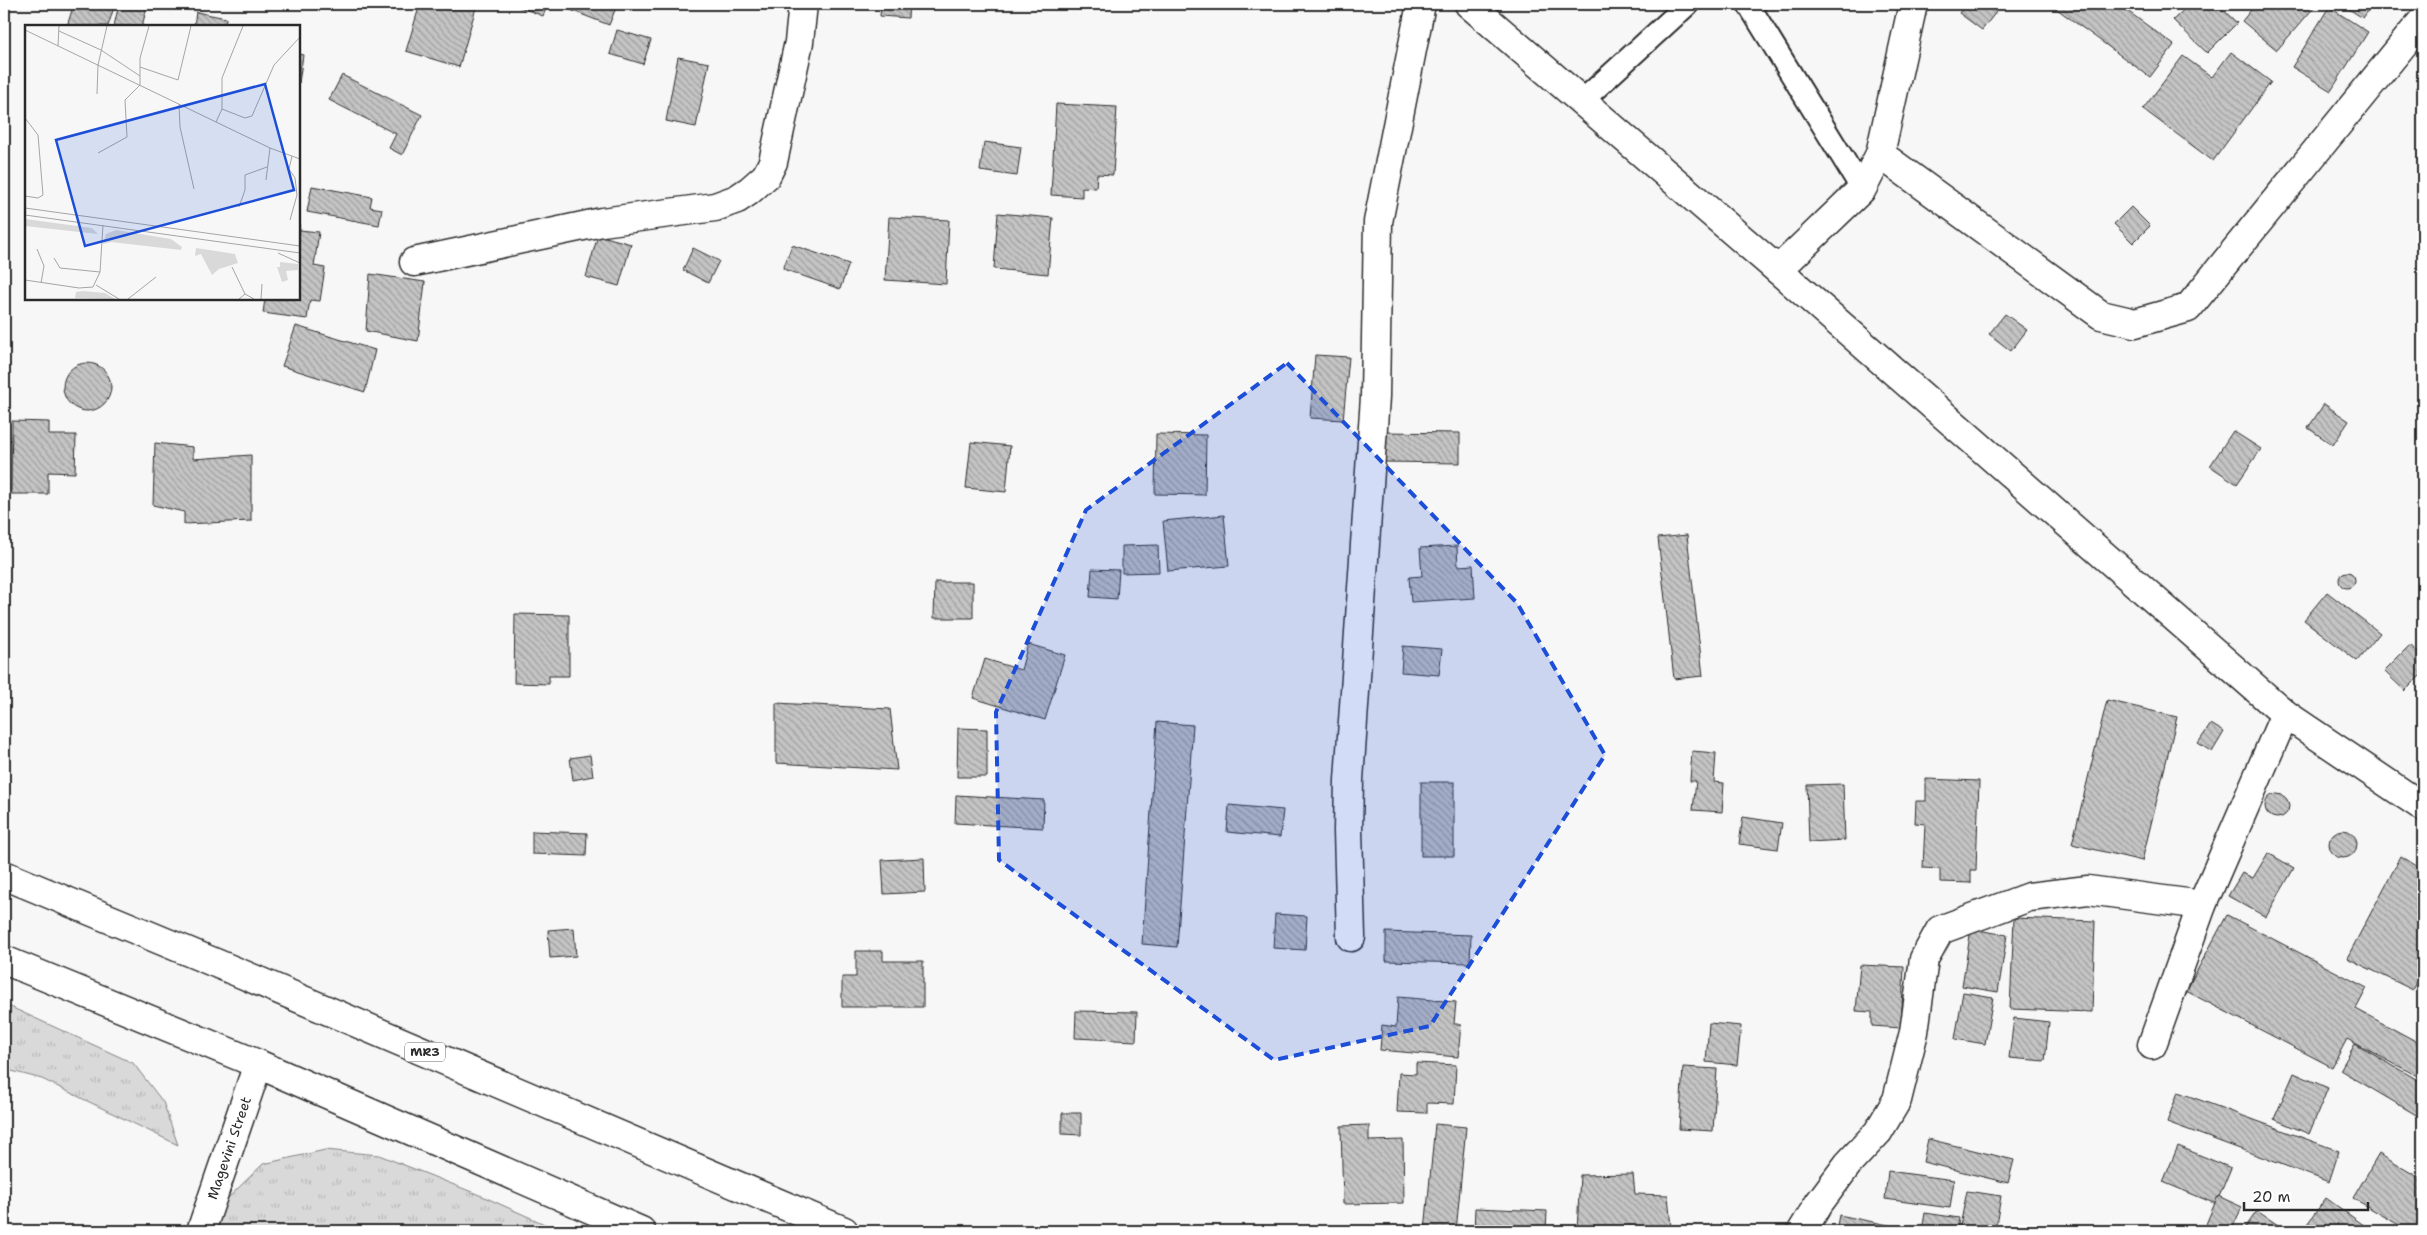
<svg xmlns="http://www.w3.org/2000/svg" width="2427" height="1235" font-family="'Shantell Sans',sans-serif">
	<defs>
		<pattern id="grass-tufts" width="24" height="20" patternUnits="userSpaceOnUse" patternTransform="scale(1.25)"><rect width="24" height="20" fill="#d9d9d9"/><path d="M3 7l-1-3M5 7V3M7 7l1-3M15 17l-1-3M17 17v-4M19 17l1-3" fill="none" stroke="#bababa"/></pattern>
		<pattern id="building-back-hatch" width="6" height="6" patternUnits="userSpaceOnUse" patternTransform="scale(1.25)"><rect width="6" height="6" fill="#c4c4c4"/><path d="M-1 5l2 2M0 0l6 6M5-1l2 2" fill="none" stroke="#9f9f9f"/></pattern>
	</defs>
	<rect width="100%" height="100%" fill="#f7f7f7"/>
	<filter id="ink" filterUnits="userSpaceOnUse"><feTurbulence type="fractalNoise" baseFrequency=".02" numOctaves="2"/><feDisplacementMap in="SourceGraphic" scale="10" xChannelSelector="R" yChannelSelector="G"/><feConvolveMatrix kernelMatrix="1 2 1 2 8 2 1 2 1" color-interpolation-filters="sRGB"/></filter>
	<g filter="url(#ink)">
		<g fill="url(#grass-tufts)" stroke="#828282">
			<path d="M4,1004L133,1063L163,1102L178,1145L42,1079L4,1069Z"/>
			<path d="M325,1150L379,1155L482,1196L560,1231H215L228,1198L263,1164Z"/>
		</g>
		<g fill="url(#building-back-hatch)" stroke="#2b2b2b">
			<path d="M74,4H115L108,26H67Z"/>
			<path d="M119,4L147,7L142,26H114Z"/>
			<path d="M420,4H477L459,67L406,51Z"/>
			<path d="M512,4H548L543,16Z"/>
			<path d="M555,4H615L617,5L609,25Z"/>
			<path d="M881,4H909L908,18L880,16Z"/>
			<path d="M1966,4H1985L1996,12L1982,30L1959,13Z"/>
			<path d="M2050,4H2118L2174,45L2150,77Z"/>
			<path d="M2190,4H2217L2237,23L2207,53L2173,20Z"/>
			<path d="M2256,4H2317L2277,50L2242,21Z"/>
			<path d="M2349,4H2373L2363,18L2347,8Z"/>
			<path d="M2329,7L2368,32L2331,91L2292,67Z"/>
			<path d="M196,12L226,18L225,26H194Z"/>
			<path d="M617,30L651,40L643,64L610,54Z"/>
			<path d="M2231,52L2271,82L2213,161L2143,109L2183,56L2212,77Z"/>
			<path d="M299,54L303,55L299,83Z"/>
			<path d="M678,57L709,63L696,127L666,121Z"/>
			<path d="M342,75L422,115L402,155L389,148L396,134L329,100Z"/>
			<path d="M1056,104L1117,107L1113,175L1097,174L1096,188L1082,187V197L1051,195Z"/>
			<path d="M984,142L1021,147L1017,176L980,171Z"/>
			<path d="M312,186L372,197L370,207L382,209L379,225L307,212Z"/>
			<path d="M2131,207L2150,226L2133,243L2114,224Z"/>
			<path d="M998,213L1053,218L1048,274L994,269Z"/>
			<path d="M889,217L949,220L946,284L885,280Z"/>
			<path d="M299,220V230L319,232L314,266L325,268L320,301L310,300L307,319L263,313L265,299H299Z"/>
			<path d="M598,235L631,244L619,286L586,277Z"/>
			<path d="M792,245L849,264L840,289L783,269Z"/>
			<path d="M693,248L719,261L708,283L683,270Z"/>
			<path d="M370,274L425,282L418,341L366,331Z"/>
			<path d="M2005,314L2027,330L2011,351L1989,334Z"/>
			<path d="M296,326L375,350L365,392L282,366Z"/>
			<path d="M1315,355L1349,357L1343,420L1310,418Z"/>
			<circle cx="87" cy="387" r="24"/>
			<path d="M2324,404L2349,421L2333,445L2308,428Z"/>
			<path d="M12,421L49,422V435H76L75,473L48,472V494H11Z"/>
			<path d="M2233,431L2261,449L2237,484L2210,466Z"/>
			<path d="M1384,432L1460,433V463L1384,462Z"/>
			<path d="M1156,434L1206,435L1205,495L1155,494Z"/>
			<path d="M971,442L1010,446L1006,492L966,488Z"/>
			<path d="M155,443L193,447V459L251,455V521L184,524V512L153,505Z"/>
			<path d="M1224,515L1229,566L1168,571L1163,521Z"/>
			<path d="M1687,535L1703,676L1674,679L1658,538Z"/>
			<path d="M1158,545L1159,572L1122,573V546Z"/>
			<path d="M1457,546L1458,566L1473,565L1475,598L1411,602L1409,577L1422,576L1420,548Z"/>
			<path d="M1092,569L1119,570L1117,599L1090,597Z"/>
			<circle cx="2347" cy="580" r="8"/>
			<path d="M935,582H973V618H934Z"/>
			<path d="M2327,592L2380,633L2357,661L2304,620Z"/>
			<path d="M515,614L569,615V676H549V684L514,683Z"/>
			<path d="M1028,644L1065,655L1045,720L973,698L985,659L1021,670Z"/>
			<path d="M2410,645L2423,657V673L2405,691L2384,671Z"/>
			<path d="M1403,646L1442,649L1439,675L1401,672Z"/>
			<path d="M2107,700L2177,717L2142,861L2072,844Z"/>
			<path d="M776,703L890,709L897,770L776,763Z"/>
			<path d="M1157,722L1193,725L1177,947L1142,944Z"/>
			<path d="M2211,724L2224,732L2212,752L2198,743Z"/>
			<path d="M958,728L987,729V777H957Z"/>
			<path d="M1692,751L1716,753L1714,782L1724,783L1722,812L1693,810L1696,781H1690Z"/>
			<path d="M590,755L593,776L573,780L570,758Z"/>
			<path d="M1926,779L1979,781L1976,870H1971V883L1940,882V869L1923,868L1925,824L1915,823L1916,801H1926Z"/>
			<rect x="1421" y="782" width="33" height="74"/>
			<path d="M1843,784L1845,840L1809,842L1807,785Z"/>
			<circle cx="2277" cy="806" r="12"/>
			<path d="M956,795L1044,800L1043,828L955,823Z"/>
			<path d="M1229,805L1283,810L1280,837L1227,832Z"/>
			<path d="M1743,817L1782,823L1778,849L1739,844Z"/>
			<circle cx="2343" cy="844" r="14"/>
			<path d="M532,831L587,833L586,856L532,854Z"/>
			<path d="M2268,853L2294,868L2266,917L2228,896L2242,873L2253,878Z"/>
			<path d="M2401,856L2423,870V971L2413,990L2347,958Z"/>
			<path d="M924,858L925,892L884,894L882,860Z"/>
			<path d="M1275,914L1307,916L1305,950L1273,948Z"/>
			<path d="M2227,915L2367,988L2356,1009L2423,1045V1079L2347,1039L2332,1067L2186,991Z"/>
			<path d="M2014,918L2095,921L2092,1012L2010,1009Z"/>
			<path d="M574,928L576,956L550,958L548,930Z"/>
			<path d="M1971,929L2007,935L1998,992L1962,986Z"/>
			<path d="M1386,932L1471,935L1470,963L1386,961Z"/>
			<path d="M856,951H883V961H923V1007H842V977H856Z"/>
			<path d="M1860,965L1904,967L1901,1028L1872,1026V1012L1856,1011Z"/>
			<path d="M1963,992L1993,997L1985,1044L1955,1039Z"/>
			<path d="M1398,997L1456,1002L1454,1024H1461L1458,1057L1380,1050L1382,1025L1396,1027Z"/>
			<path d="M1076,1011L1137,1012L1136,1041L1075,1038Z"/>
			<path d="M2014,1018L2049,1022L2045,1061L2009,1058Z"/>
			<path d="M1709,1023L1741,1026L1737,1065L1706,1062Z"/>
			<path d="M2355,1044L2423,1083V1119L2340,1070Z"/>
			<path d="M1416,1063L1456,1065L1454,1104L1427,1103V1113L1397,1112L1399,1073L1416,1074Z"/>
			<path d="M1683,1067L1717,1069L1713,1131L1679,1129Z"/>
			<path d="M2294,1073L2328,1088L2309,1134L2274,1119Z"/>
			<path d="M2178,1092L2339,1151L2329,1182L2167,1122Z"/>
			<path d="M1062,1113H1081V1135L1062,1134Z"/>
			<path d="M1435,1124L1466,1127L1456,1231H1425Z"/>
			<path d="M1369,1125V1141L1403,1140L1404,1203L1343,1204L1341,1126Z"/>
			<path d="M1928,1139L2014,1160L2008,1183L1923,1162Z"/>
			<path d="M2178,1146L2231,1168L2216,1204L2163,1182Z"/>
			<path d="M2379,1154L2423,1180V1231H2409L2353,1198Z"/>
			<path d="M1888,1171L1954,1180L1950,1208L1885,1199Z"/>
			<path d="M1633,1174L1635,1194L1668,1195L1671,1228L1644,1227L1643,1231H1577L1580,1175Z"/>
			<path d="M1967,1191L2001,1196L1995,1231H1959Z"/>
			<path d="M2218,1196L2242,1207L2231,1231H2203Z"/>
			<path d="M2326,1198L2372,1231H2302Z"/>
			<path d="M1475,1208L1547,1211L1546,1231H1474Z"/>
			<path d="M2257,1211L2287,1231H2243Z"/>
			<path d="M1925,1213L1959,1218L1957,1231H1922Z"/>
			<path d="M1839,1215L1903,1228L1902,1231H1836Z"/>
		</g>
		<g fill="none" stroke-linecap="round" stroke-linejoin="round">
			<defs>
				<g id="service">
					<path d="M1748,4L1862,189"/>
					<path d="M1582,101L1688,4"/>
				</g>
				<g id="minor">
					<path d="M1880,154L2101,315L2135,323L2188,308L2423,20"/>
					<path d="M414,262L602,222L715,207L737,199L749,191L766,176L773,162L799,42L803,4"/>
					<path d="M1778,270L1862,189L1880,154L1913,4"/>
					<path d="M1351,937L1348,831L1349,780L1375,397L1378,222L1421,4"/>
					<path d="M2152,1045L2202,905L2285,714"/>
					<path d="M201,1231L258,1064"/>
					<path d="M1802,1231L1819,1203L1848,1164L1878,1132L1897,1100L1914,1032L1924,959L1940,930L2029,897L2088,890L2202,905"/>
				</g>
				<path id="tertiary" d="M1469,4L1778,270L2285,714L2423,807"/>
				<g id="motorway">
					<path d="M4,875L242,974L844,1231"/>
					<path d="M4,960L258,1064L641,1231"/>
				</g>
			</defs>
			<use href="#service" stroke="#2b2b2b" stroke-width="25"/>
			<use href="#minor" stroke="#2b2b2b" stroke-width="31"/>
			<use href="#tertiary" stroke="#2b2b2b" stroke-width="31"/>
			<use href="#motorway" stroke="#2b2b2b" stroke-width="31"/>
			<use href="#service" stroke="#fff" stroke-width="21"/>
			<use href="#minor" stroke="#fff" stroke-width="28"/>
			<use href="#tertiary" stroke="#fff" stroke-width="28"/>
			<use href="#motorway" stroke="#fff" stroke-width="28"/>
		</g>
	</g>
	<path fill="#1d4ed8" fill-opacity="0.2" stroke="#1d4ed8" stroke-width="4" stroke-dasharray="10 6" stroke-linejoin="round" d="M1287,363L1517,603L1605,755L1430,1026L1274,1060L999,860L996,712L1086,510Z"/>
	<g text-anchor="middle" dominant-baseline="central" stroke-width="4" stroke-linejoin="round" paint-order="stroke">
		<rect fill="#fff" stroke="#6b6b6b" stroke-width="1" x="405" y="1042.5" width="40" height="19" rx="4"/>
		<g font-size="12" font-weight="bold" fill="#2b2b2b">
			<text x="425" y="1052">MR3</text>
		</g>
		<g font-size="14" fill="#2b2b2b" stroke="#fff">
			<text transform="translate(229 1148) rotate(-71)">Magevini Street</text>
		</g>
	</g>
	<g transform="translate(25 25)">
		<rect width="275" height="275" fill="#f7f7f7"/>
		<path d="M0,194L67,203L73,209L0,201ZM91,205L146,214L157,222L156,225L86,217L78,219L81,209ZM171,223L210,229L213,238L194,244L187,250L176,229L170,231ZM255,237L273,239V245L261,246L263,255L257,257L252,242H255ZM58,266L80,268L90,274L50,273L51,267Z" fill="#d9d9d9"/>
		<path fill="none" stroke="#a5a5a5" stroke-width="1" d="M0,5L245,123L275,134M34,6L76,25L115,51M33,21L34,1M115,42L153,55L166,1M72,69L73,40L82,1M154,79L155,102L169,164M197,84L220,93L227,91L249,40L275,12M0,93L13,110L18,170L13,173L0,171M191,97L197,84V53L218,1M73,128L102,112L100,75L115,60V33L124,1M241,155L245,123M214,182L220,165V150L242,142M0,183L275,221M0,190L275,228M265,195L272,170L270,153L264,144L267,131M12,224L19,241L16,258M253,228L275,238M29,233L35,243L75,247M207,242L220,269M0,255L54,263L68,262L75,247L78,200M71,260L94,274M103,274L131,252M214,274L220,269L229,274M236,274L237,259"/>
		<path fill="#1d4ed8" fill-opacity="0.15" stroke="#1d4ed8" stroke-width="2.5" d="M240,59L269,165L60,221L31,115Z"/>
		<rect width="275" height="275" fill="none" stroke="#2b2b2b" stroke-width="2.5"/>
	</g>
	<rect width="2427" height="1235" fill="none" stroke="#fff" stroke-width="20"/>
	<rect x="10" y="10" width="2407" height="1215" fill="none" stroke="#2b2b2b" stroke-width="2" filter="url(#ink)"/>
	<path d="M2244 1202v8h124v-8" fill="none" stroke="#2b2b2b" stroke-width="2.5"/>
	<text x="2252" y="1202" font-size="15" fill="#2b2b2b" stroke="#ffffff" stroke-width="4" paint-order="stroke">20 m</text>
</svg>
